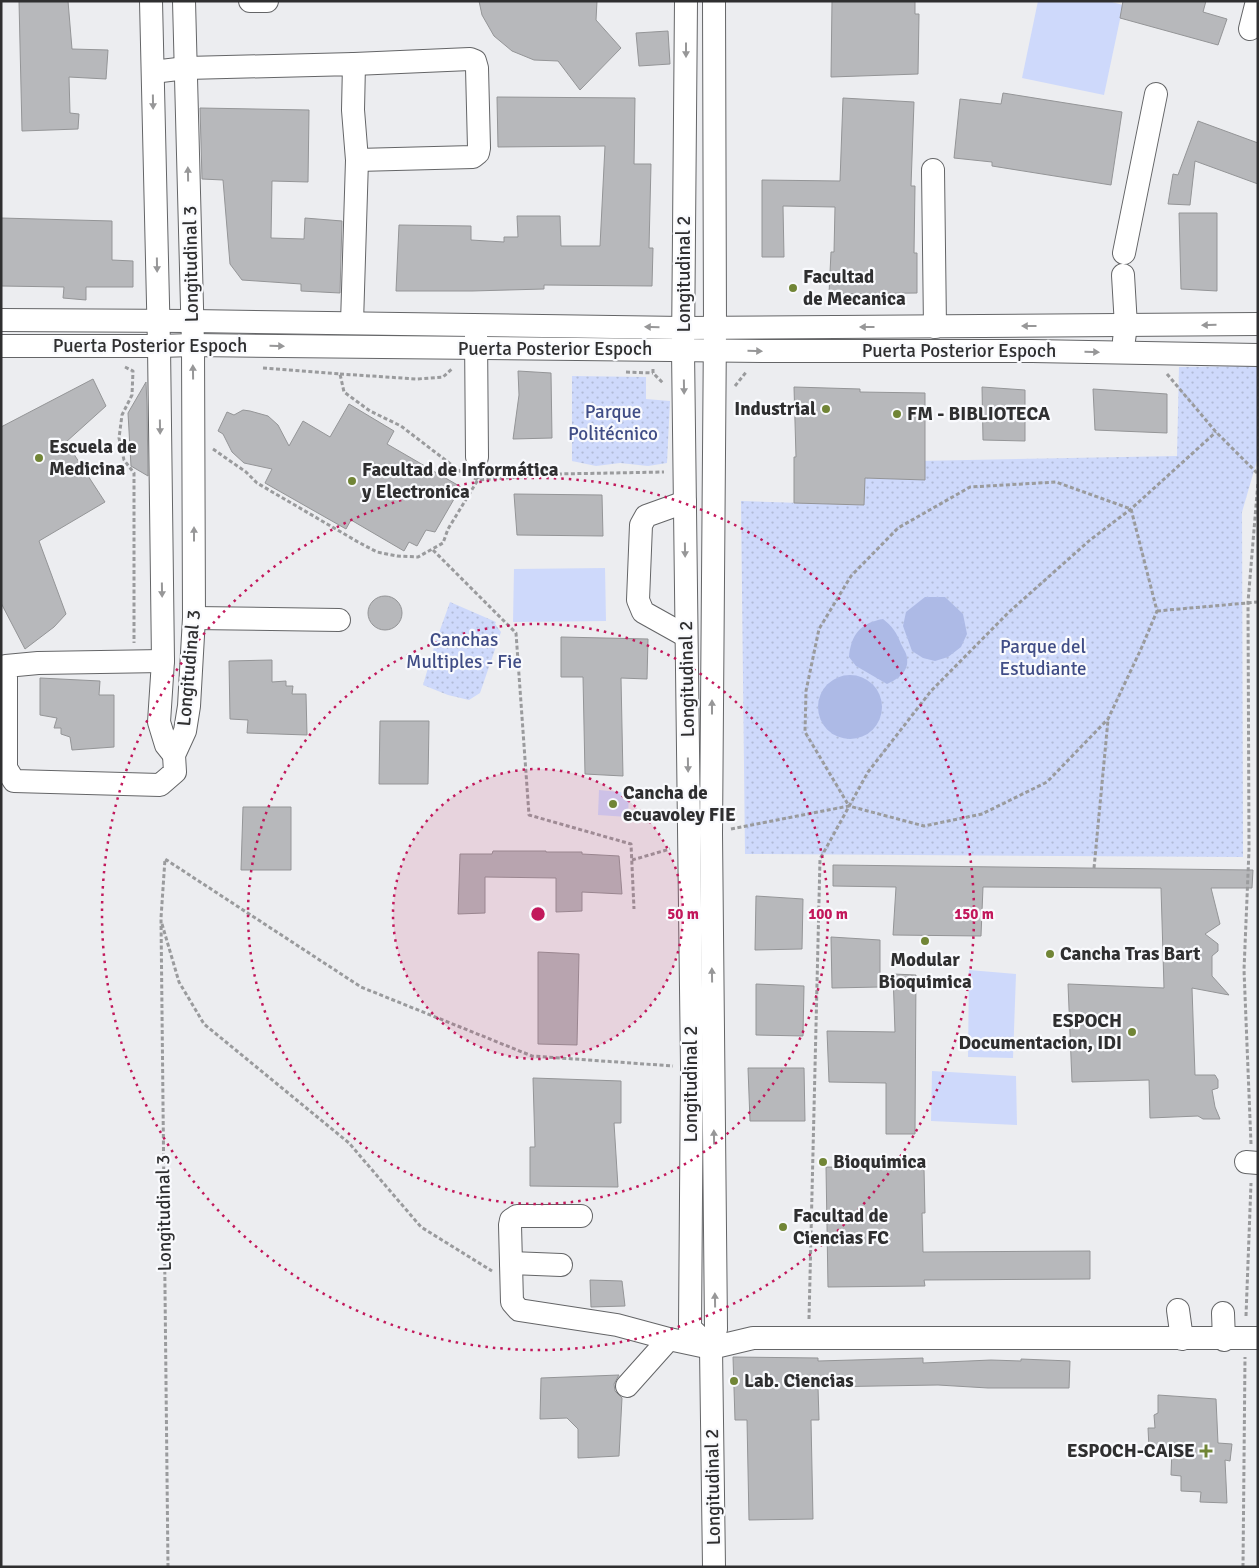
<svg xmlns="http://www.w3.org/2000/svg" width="1259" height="1568" font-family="Signika,sans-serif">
	<defs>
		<pattern id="park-dots" width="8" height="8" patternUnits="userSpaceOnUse" patternTransform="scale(1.25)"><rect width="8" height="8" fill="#ced9fb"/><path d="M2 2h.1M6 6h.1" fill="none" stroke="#b1bbd7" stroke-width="1.8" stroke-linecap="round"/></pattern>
	</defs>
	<rect width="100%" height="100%" fill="#ecedf0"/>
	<g fill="#ced9fb">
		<path d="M1038,1H1108L1123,5L1104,95L1022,78Z"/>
		<path d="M605,568L606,621L513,622L514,569Z"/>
		<path d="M599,790L629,793L628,817L598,815Z"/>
		<path d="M969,970L1016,974L1013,1058L968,1057Z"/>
		<path d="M932,1071L1016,1076L1017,1125L931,1121Z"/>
	</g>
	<g fill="url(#park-dots)">
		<path d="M1253,366L1258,367V457L1242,512L1243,857L745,854L741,501L864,505L865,462L1177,456L1179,367Z"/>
		<path d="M572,376L646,377V399L670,401L667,463L648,466L620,463L596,466L572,461Z"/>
		<path d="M450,602L496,622L495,624L501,632L480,693L469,700L448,695L423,685L435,644Z"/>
	</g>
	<g fill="#adbae6">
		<path d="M925,597H945L963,614L967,634L961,647L948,657L935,661L923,658L912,651L903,626L906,612Z"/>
		<path d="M883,619C892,626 897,633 901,644C903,648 907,654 907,658C909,672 898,679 887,684L856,666L849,657C851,635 860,623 883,619Z"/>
		<circle cx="850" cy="707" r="32"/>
	</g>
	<g fill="#b7b8bb" stroke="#949597">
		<path d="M19,1H68L72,49L108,50L106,79L69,77L70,113L79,114L78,129L22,131Z"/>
		<path d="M479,1H597L596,20L621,48L580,90L558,61L534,60L512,51L494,36L482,15Z"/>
		<path d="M832,1H915V14H919L918,74L831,77Z"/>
		<path d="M1123,1H1206L1203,12L1227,19L1218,45L1120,18Z"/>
		<path d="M668,31L670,64L639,66L636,33Z"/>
		<path d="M1003,93L1122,112L1111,185L992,166V162L954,158L960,99L1001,104Z"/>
		<path d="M497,97L635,98L634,164H651L649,248H653L652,286L544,285V289L472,291H396L399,225L471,226V240L504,242V237H518L517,216H560L561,246H600L605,146L498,147Z"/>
		<path d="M843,98L914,102L911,186H915L914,253H917V293L829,294L831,252H834L835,207L783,206L784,257H762V180L840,181Z"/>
		<path d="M200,108L309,110L308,182L272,181L271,238L304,239L305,218L342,221L340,293L301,291V284L242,280L230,264L223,180L202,179Z"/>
		<path d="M1198,121L1258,143V184L1195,161L1190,205L1168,204L1173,174L1178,175Z"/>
		<path d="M1179,213H1217V291L1181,289Z"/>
		<path d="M1,218L112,221V260L133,261V287H86V300L63,298L64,287L1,286Z"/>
		<path d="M518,371L551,373L552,438L513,439L519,395Z"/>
		<path d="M93,379L106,406L66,442L105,502L39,541L66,614L54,627L25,649L1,603V427Z"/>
		<path d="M146,382L147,406L148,476L131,466L128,413Z"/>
		<path d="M794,387L860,389V392L925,393V480L865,478L864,505L794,503V457H796Z"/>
		<path d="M982,387L1025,390V441L983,440Z"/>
		<path d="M1093,389L1167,394V433L1095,430Z"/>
		<path d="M349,404L394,431L387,444L461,487L435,532L426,530L417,546L409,542L404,551L351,520L346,529L265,483L272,469L244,463L232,452L223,434L218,431L227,412L234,415L243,410L250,411L268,416L278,425L289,446L303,421L330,437Z"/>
		<path d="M514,494L602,495L603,536L517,535Z"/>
		<circle cx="385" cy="613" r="17"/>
		<path d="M561,637L648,639L647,679L621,678L623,776L585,774L583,677H561Z"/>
		<path d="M272,660V682L286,681V686H293L292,694H306L307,735L247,733L248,720L230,719L229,661Z"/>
		<path d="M40,678L100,681L99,695H114V747L72,750L70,737L61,734V728H54L57,718L40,715Z"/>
		<path d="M380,721H429L428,784H379Z"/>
		<path d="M243,807H291V870H241Z"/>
		<path d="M493,851H546V852H582V854L619,856L622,894L582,892V911L556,912V878L485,877V913L458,914L460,854H492Z"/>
		<path d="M833,865L1253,870L1252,888H1211L1220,924L1205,934L1218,944V951L1212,956V976L1229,995L1192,988L1195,1075H1215L1218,1080V1088L1212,1090L1215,1107L1220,1119H1203L1198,1116L1150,1118L1149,1080L1072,1082L1068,984L1164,988L1161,888L983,887L981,936L893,935L896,887L833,886Z"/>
		<path d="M756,896L803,899L802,949L755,950Z"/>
		<path d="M831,937L880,940V987L832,988Z"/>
		<path d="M538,952L579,954L577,1045L538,1044Z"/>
		<path d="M893,974L916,975L915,1134H886V1083L829,1082L827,1031L895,1032Z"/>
		<path d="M756,984L804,986L803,1036L756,1035Z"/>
		<path d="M748,1068H804L805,1121H750Z"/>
		<path d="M533,1078L621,1081V1123H614L618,1187L530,1186V1147H535Z"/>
		<path d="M826,1167L924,1169L925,1213H922L923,1252L1090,1251V1279L924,1280L925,1286L828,1287Z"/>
		<path d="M590,1280L622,1281L625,1306L591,1307Z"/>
		<path d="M733,1357L818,1358V1361L923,1358V1363L991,1360L1021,1361V1359L1070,1361L1069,1388H988L938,1385L818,1387L819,1420H811L813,1519L749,1520L747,1420H735Z"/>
		<path d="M619,1375L614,1384L615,1391L622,1398L619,1456L578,1458V1429L567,1418L540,1419L541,1378Z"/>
		<path d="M1158,1395L1216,1399L1218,1443L1232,1444L1230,1461L1225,1460L1227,1503L1200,1502L1201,1492L1181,1491V1476L1171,1475L1172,1448H1149L1148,1428H1155L1154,1415L1158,1413Z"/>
	</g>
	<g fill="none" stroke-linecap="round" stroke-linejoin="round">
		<defs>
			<g id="minor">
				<path d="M151,1L159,346L163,661L159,722L166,745L174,755"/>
				<path d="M250,1H267"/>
				<path d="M686,1L683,350L692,1067L690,1328L711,1348"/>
				<path d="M1250,29L1257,1"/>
				<path d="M354,64L470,59L475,61L477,68L479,148L478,153L473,157L357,160"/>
				<path d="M153,72L186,68L354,64L353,110L357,160L352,323"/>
				<path d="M933,170L935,327"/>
				<path d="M1124,253L1156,94"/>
				<path d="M1123,275L1126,326L1124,340"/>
				<path d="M1,320L192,321L683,328L1258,324"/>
				<path d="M476,334L477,457"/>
				<path d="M1,346H159L193,345L762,351H1032L1258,355"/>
				<path d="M685,502L646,516L641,525L638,600L643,612L686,636"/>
				<path d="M194,618L339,620"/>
				<path d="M163,661L38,663L6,666V768L14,781L160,785L175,772L174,755L185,731L189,706L194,618L193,345L184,1"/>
				<path d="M1246,1162L1258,1163"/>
				<path d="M581,1216H517L511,1220L510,1225L512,1302L519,1310L617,1325L669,1339L711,1348L753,1338H1258"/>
				<path d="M511,1263L561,1265"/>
				<path d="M1178,1310L1182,1339"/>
				<path d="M1223,1313L1224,1340"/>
				<path d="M627,1386L669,1339"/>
				<path d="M714,1567L711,1348L716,1329L711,833L715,327L714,1"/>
			</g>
		</defs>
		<use href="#minor" stroke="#646567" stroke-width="24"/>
		<g stroke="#9a9b9d" stroke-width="3" stroke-dasharray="4 2.5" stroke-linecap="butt">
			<path d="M125,367L133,371L132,395L122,415L119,438L124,460L134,473V643"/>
			<path d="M263,368L340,374L344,392L370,411L401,426L461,472"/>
			<path d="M653,369V373L663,383"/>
			<path d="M626,372L653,373"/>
			<path d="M340,374L417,379L443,377L453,368"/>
			<path d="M1167,374L1216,432L1258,474"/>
			<path d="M735,386L747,371"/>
			<path d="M213,449L246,472L257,483L358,542L377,552L397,556L418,557L443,543L448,529L479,478"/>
			<path d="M474,478L479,480L557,474L664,472"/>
			<path d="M433,550L516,633L529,815L631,844L634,909"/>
			<path d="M1157,611L1258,602"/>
			<path d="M731,829L849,806L924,826L982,814L1047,782L1108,719L1141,649L1157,611L1131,509L1056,482L970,487L898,528L851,576L819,629L806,691L805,732L849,806"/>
			<path d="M632,860L670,849"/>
			<path d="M1094,868L1108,720"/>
			<path d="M162,924L179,982L204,1024L349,1143L421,1227L492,1271"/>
			<path d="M1251,1144L1244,970L1249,850L1248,602L1258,482"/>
			<path d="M1246,1316L1251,1183"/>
			<path d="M809,1319L820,859L868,772L931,691L1009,612L1090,540L1131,509L1216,432"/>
			<path d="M168,1567L161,918L165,859L361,987L532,1056L673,1066"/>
			<path d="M1243,1567L1245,1357"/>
		</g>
		<use href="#minor" stroke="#fff" stroke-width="22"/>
	</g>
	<defs><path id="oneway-solid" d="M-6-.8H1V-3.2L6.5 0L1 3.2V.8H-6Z" transform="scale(1.25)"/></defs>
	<g fill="#979798">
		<use href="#oneway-solid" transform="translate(686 50) rotate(90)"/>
		<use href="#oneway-solid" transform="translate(153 102) rotate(89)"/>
		<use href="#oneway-solid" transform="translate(188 174) rotate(-91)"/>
		<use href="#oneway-solid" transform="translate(157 265) rotate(89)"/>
		<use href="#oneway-solid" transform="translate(1209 325) rotate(179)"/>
		<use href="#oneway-solid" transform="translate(1029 326) rotate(180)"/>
		<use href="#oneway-solid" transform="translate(652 327) rotate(-179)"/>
		<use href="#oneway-solid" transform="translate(867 327) rotate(180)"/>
		<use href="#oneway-solid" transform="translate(277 346) rotate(1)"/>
		<use href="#oneway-solid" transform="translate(755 351) rotate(1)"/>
		<use href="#oneway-solid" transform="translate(1092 352) rotate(1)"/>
		<use href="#oneway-solid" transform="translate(193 372) rotate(-91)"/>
		<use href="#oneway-solid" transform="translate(684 387) rotate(89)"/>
		<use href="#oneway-solid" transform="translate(160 427) rotate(89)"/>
		<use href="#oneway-solid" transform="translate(194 534) rotate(-90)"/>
		<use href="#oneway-solid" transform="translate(685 550) rotate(89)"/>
		<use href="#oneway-solid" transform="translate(162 590) rotate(89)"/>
		<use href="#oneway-solid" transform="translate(712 707) rotate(-90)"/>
		<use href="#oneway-solid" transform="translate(688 765) rotate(89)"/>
		<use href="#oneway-solid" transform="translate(712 975) rotate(-91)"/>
		<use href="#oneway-solid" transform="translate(714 1137) rotate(-91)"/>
		<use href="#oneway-solid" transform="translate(715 1300) rotate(-91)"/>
	</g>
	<circle cx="538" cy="914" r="145" fill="#c2185b" fill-opacity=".12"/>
	<g fill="none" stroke="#c2185b" stroke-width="2.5" stroke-dasharray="2.5 5">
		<circle cx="538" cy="914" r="145"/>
		<circle cx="538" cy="914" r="290"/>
		<circle cx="538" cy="914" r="436"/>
	</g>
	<g fill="#718536" stroke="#f9fafd" stroke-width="2">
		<circle cx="793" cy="288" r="5"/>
		<circle cx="826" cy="409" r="5"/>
		<circle cx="897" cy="414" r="5"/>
		<circle cx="39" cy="458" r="5"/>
		<circle cx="352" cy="481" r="5"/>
		<circle cx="613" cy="804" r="5"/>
		<circle cx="925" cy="941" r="5"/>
		<circle cx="1050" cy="954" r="5"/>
		<circle cx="1132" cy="1032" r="5"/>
		<circle cx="823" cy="1162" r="5"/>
		<circle cx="783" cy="1227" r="5"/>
		<circle cx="734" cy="1381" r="5"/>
		<path d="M1203.5 1443.5h5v5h5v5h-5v5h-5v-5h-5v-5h5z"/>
	</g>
	<g text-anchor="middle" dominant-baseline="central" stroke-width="4.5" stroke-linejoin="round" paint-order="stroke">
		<g font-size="19" fill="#2f2f30" stroke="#f9fafd">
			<text transform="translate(191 264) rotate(-91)">Longitudinal 3</text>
			<text transform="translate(684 274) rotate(-90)">Longitudinal 2</text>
			<text x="150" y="346">Puerta Posterior Espoch</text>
			<text x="555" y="349">Puerta Posterior Espoch</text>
			<text x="959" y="351">Puerta Posterior Espoch</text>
			<text transform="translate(189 668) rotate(-85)">Longitudinal 3</text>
			<text transform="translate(687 679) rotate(-91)">Longitudinal 2</text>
			<text transform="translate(691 1084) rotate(-90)">Longitudinal 2</text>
			<text transform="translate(164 1213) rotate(-91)">Longitudinal 3</text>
			<text transform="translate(713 1487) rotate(-91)">Longitudinal 2</text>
		</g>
		<g font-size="19" font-weight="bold" fill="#2f2f30" stroke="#f9fafd" text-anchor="start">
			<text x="803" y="277">Facultad<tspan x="803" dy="22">de Mecanica</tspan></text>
			<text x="816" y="409" text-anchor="end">Industrial</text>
			<text x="907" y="414">FM - BIBLIOTECA</text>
			<text x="49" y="447">Escuela de<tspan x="49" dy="22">Medicina</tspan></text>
			<text x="362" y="470">Facultad de Informática<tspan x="362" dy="22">y Electronica</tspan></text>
			<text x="623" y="793">Cancha de<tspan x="623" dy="22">ecuavoley FIE</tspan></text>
			<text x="1060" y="954">Cancha Tras Bart</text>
			<text x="925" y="960" text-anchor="middle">Modular<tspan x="925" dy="22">Bioquimica</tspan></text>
			<text x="1122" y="1021" text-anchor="end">ESPOCH<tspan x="1122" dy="22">Documentacion, IDI</tspan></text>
			<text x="833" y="1162">Bioquimica</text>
			<text x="793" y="1216">Facultad de<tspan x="793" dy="22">Ciencias FC</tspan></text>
			<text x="744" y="1381">Lab. Ciencias</text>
			<text x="1195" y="1451" text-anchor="end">ESPOCH-CAISE</text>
		</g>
		<g font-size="19" fill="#404d86" stroke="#f9fafd">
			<text x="613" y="412">Parque<tspan x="613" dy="22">Politécnico</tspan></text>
			<text x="464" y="640">Canchas<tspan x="464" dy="22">Multiples - Fie</tspan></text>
			<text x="1043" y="647">Parque del<tspan x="1043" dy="22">Estudiante</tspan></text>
		</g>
	</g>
	<circle cx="538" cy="914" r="8" fill="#c2185b" stroke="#f9fafd" stroke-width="2.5"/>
	<g font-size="15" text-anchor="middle" font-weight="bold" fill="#c2185b" stroke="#f9fafd" stroke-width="4.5" stroke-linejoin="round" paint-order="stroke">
		<text x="683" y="919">50 m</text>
		<text x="828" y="919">100 m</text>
		<text x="974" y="919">150 m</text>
	</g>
	<rect width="1259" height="1568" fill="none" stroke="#2f2f30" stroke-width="5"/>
</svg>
